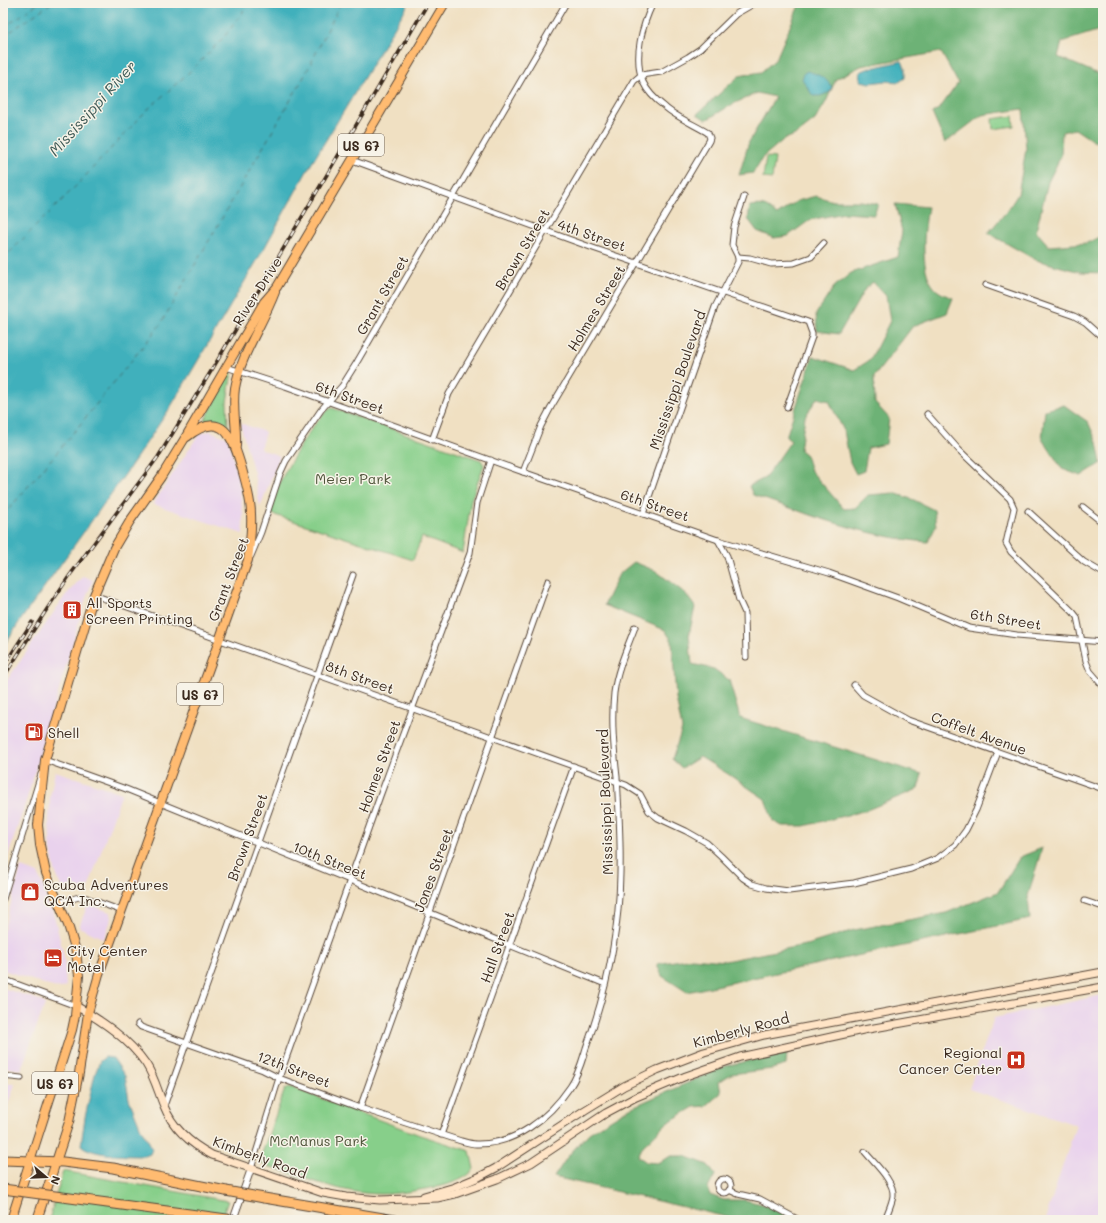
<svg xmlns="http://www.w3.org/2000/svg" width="1106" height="1223" font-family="Mali,sans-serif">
	<rect width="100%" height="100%" fill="#f7f3e8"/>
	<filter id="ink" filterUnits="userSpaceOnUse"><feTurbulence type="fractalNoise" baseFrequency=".025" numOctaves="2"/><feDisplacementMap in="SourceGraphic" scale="8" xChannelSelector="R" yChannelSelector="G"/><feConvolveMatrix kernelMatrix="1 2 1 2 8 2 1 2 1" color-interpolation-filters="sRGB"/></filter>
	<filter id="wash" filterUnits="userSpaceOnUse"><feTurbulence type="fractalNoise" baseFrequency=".012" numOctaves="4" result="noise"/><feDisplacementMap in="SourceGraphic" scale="16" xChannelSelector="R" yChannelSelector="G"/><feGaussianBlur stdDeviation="0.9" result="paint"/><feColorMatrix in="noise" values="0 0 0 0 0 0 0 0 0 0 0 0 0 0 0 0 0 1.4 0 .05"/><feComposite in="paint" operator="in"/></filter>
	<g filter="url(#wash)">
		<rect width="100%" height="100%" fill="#f0e0c2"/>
		<g fill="#e9d2ed">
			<path d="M240,423L265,432L260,449L280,456L260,507L254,473Z"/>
			<path d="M210,431L228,438L238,477L243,513V534L153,504L199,434Z"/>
			<path d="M83,576L93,580L86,598L29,792L3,871V686L65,596Z"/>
			<path d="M55,771L122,793L87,891L75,887L63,891L55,871L51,851L49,822L50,797Z"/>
			<path d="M21,867L38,873L55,919L64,957L66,986L61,988L53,987L3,970V932Z"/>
			<path d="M88,904L110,912L112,917L104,939L79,927Z"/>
			<path d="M3,988L39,1000L45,1004L21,1070L3,1067Z"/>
			<path d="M1103,995V1220H1045L1076,1125L969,1089L994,1018Z"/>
			<path d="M3,1083L15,1084L3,1118Z"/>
		</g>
		<g fill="#87cf8a" stroke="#617c54">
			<path d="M1013,116L1014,126L993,129L992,119Z"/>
			<path d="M766,157L775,158L772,179L763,178Z"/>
			<path d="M229,371L232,372L227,402L228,428L213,422L203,423L218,396L225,375Z"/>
			<path d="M332,408L481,460L484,465L471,500L463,553L422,537L413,560L269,513C272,504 275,493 279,484C286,469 318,412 332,408Z"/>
			<path d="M290,1087L420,1135L470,1151L474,1169C466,1180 449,1184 436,1187C418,1190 400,1194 381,1194C341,1194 303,1177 265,1165L261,1162L260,1159L285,1089Z"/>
			<path d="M63,1171L228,1201L221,1220H49Z"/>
		</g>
		<g fill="#6db276" stroke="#546e4a">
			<path d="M800,3H1103V29L1062,42L1058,57L1103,76V143L1093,141L1075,129L1062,132L1061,156L1048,182L1036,231L1049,246L1087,243L1103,235V273L1080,272L1036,260L988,233L1007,211L1018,194L1026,149L1023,109L982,115L945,143L932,113L940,108L958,83L941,52L861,66L836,79L826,102L815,120L797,134L783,140L763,157L753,173L739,175L749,142L775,97L757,93L733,104L706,120L697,114L739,76L761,72L776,59Z"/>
			<path d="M816,196L833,201H861L878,204L874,215L844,213L810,220L788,236L774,238L757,231L748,219L750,206C765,204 766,206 777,215L797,201Z"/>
			<path d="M895,204L928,207C924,230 918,276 938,291C942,294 948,296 953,298L947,313L913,326L874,377L875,403L889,418L886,444L868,448L864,471L856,474L850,462L844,431L829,401L817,398L805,417L800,450L806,455L811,471L844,509L855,508L868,495L894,493L914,500L934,510L936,526L928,542C866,537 811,515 753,495L749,486L765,478L791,441L786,437L813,356L854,370L870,360L890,321L886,296L873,282L865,289L839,334L817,331L816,314L834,287L851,273L898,257L902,231Z"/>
			<path d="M1064,405L1088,422L1097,442L1101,463L1081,476L1062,469L1042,438L1045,410Z"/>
			<path d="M634,562L656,571L686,594L695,607L689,635L692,664L714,669L729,680L740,718L922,774L918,789L867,810L804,826H782L773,821L765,799L728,774L700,757L682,768L672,759L682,729L676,698L672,641L665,630L604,605L619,574Z"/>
			<path d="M1042,848L1028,896L1030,919L687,992L662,976L657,964L692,958L725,961L810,944L854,930L946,913L998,892L1020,857Z"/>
			<path d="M787,1052L786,1065L772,1069L731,1074L719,1082L721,1093L706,1106L694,1107L667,1123L643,1146L638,1156L646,1162L657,1163L671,1156H685L708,1165L715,1175L708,1188L710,1195L724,1200H745L766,1205L789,1217L788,1220H744L731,1218L554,1177L568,1156L589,1133L630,1108L726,1066Z"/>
		</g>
		<g fill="#41b0bc" stroke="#3e6d6d">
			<path d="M3,3H409L350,101L307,171L265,247L170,408L126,473L20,621L3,647Z"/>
			<path d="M902,61L905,68V78L899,82L886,81L870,83L861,81L860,72L867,69Z"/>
			<path d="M807,71C818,74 825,77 832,87L830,92L820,96H813L802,79L804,73Z"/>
			<path d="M105,1057L113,1058L125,1076L129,1099L141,1129L149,1142L152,1149L150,1154L145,1156C130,1156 92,1156 81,1145L85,1117L95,1074L100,1061Z"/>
		</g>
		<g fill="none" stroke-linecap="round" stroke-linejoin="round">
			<g stroke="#3d5955" stroke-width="1" stroke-dasharray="5 4" stroke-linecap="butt">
				<path d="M3,28L39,3"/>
				<path d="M3,37L51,3"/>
				<path d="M3,259L75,187L146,111L196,66L224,37L243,12L244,3"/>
				<path d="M3,516L70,437L160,325L305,75L341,3"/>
			</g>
		</g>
	</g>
	<g filter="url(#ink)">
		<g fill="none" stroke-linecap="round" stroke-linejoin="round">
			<defs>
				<g id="minor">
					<path d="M352,160L593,248L808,322L812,333V337L787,407"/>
					<path d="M738,257L750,258L771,264L794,263L811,257L824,243"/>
					<path d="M738,257L732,245L734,227L744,197"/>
					<path d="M986,285L1074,316L1085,322L1103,338"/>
					<path d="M226,367L285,386L523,472L718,540L829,573L898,598L969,628L1017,635L1103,642"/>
					<path d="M927,414L959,450L1010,499L1014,508L1006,543L1011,552L1073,612L1077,617L1086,661L1090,671L1103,686"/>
					<path d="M432,440L449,394L634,81L641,75L661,72L688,57L700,49L736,14L755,3"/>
					<path d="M523,472L541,426L551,407L709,141L710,138L708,133C695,125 676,117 665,107C657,101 647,91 643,82C633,57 642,26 653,3"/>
					<path d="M1083,507L1103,523"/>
					<path d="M1028,511L1084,562L1103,573"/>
					<path d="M643,514L715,307L738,262V257"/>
					<path d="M718,540L727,556L739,600L745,613L746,657"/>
					<path d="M251,556L261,532L280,474L286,461L321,410L342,386L357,362L566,3"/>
					<path d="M94,595L626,785L640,794L649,811L658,818L686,831L707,843L721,856L743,878L752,884L766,888L789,891L854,883L911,869L938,858L955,845L966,830L976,810L998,752"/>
					<path d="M854,685L863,695L908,720L1103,789"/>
					<path d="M44,762L45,760L126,789L605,984"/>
					<path d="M3,899L41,774"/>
					<path d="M1085,901L1103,907"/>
					<path d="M58,903L79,897L87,898L122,911"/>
					<path d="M3,979L76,1006"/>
					<path d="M138,1024L141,1027L263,1070L279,1078L360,1108L461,1141C465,1142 471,1144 476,1144C515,1145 549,1118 570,1087C578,1076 582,1061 586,1048C606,993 619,933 620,874C621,842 619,810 617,777C614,750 611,721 614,693C617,670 627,648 635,627"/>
					<path d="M3,1076L21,1078"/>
					<path d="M164,1106L353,575"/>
					<path d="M360,1108L548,581"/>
					<path d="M441,1135L574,766"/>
					<path d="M865,1152C874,1163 895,1182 893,1196C892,1204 887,1213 885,1220"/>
					<path d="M251,1169L279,1078L380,796L470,553L477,503L491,460"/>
					<circle cx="724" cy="1186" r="7"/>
					<path d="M729,1190L738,1194L760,1199L799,1220"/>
				</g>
				<path id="tertiary" d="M233,1220L251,1169"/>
				<g id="secondary">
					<path d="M76,1006C102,1021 129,1039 146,1064C155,1078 158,1092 164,1106C173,1129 191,1144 212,1155L323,1193L346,1197L380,1200L437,1198L455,1194L497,1179L531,1163L606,1113L636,1097L686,1076L740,1057L863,1030L1103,987"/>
					<path d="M424,1196L455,1187L479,1177L496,1168L585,1110L624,1086L657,1070L704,1052L764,1035L1103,972"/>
				</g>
				<g id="primary">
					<path d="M236,446C237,427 232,408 235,388C241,354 263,324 275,292"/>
					<path d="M11,1220L72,1030L75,1016L79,976L76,951L68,925L46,873L40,845L38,825L45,760L94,595L114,548L130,521L161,477L185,438L264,302L277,287L445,3"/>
					<path d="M37,1220L69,1122L79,1073L88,1013L99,974L248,560C250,544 252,530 251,514C251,499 246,484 242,469C233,438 223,408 187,437"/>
				</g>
				<g id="motorway">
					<path d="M3,1160L63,1162L113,1168L226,1191"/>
					<path d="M264,1198L395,1220"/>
				</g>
			</defs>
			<use href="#minor" stroke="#564537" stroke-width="7"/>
			<use href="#tertiary" stroke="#564537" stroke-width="8"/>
			<use href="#secondary" stroke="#564537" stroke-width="9"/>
			<use href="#primary" stroke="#564537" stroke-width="10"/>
			<use href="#motorway" stroke="#564537" stroke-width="11"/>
			<use href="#minor" stroke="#fff" stroke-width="5"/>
			<use href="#tertiary" stroke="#fff" stroke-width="6"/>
			<use href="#secondary" stroke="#ffe4c6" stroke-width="7"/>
			<use href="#primary" stroke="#ffbb71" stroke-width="8"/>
			<use href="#motorway" stroke="#ffbb71" stroke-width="9"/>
			<defs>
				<g id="rail">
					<path d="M8,659L32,622"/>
					<path d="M3,678L47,609L70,575L158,457L213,368L428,3"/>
				</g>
			</defs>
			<use href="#rail" stroke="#3b2a1e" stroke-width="3.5"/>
			<use href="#rail" stroke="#f7f3e8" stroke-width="2" stroke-dasharray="6" stroke-linecap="butt"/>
			<defs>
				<g id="motorway-bridge">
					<path d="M3,1189L234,1220"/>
					<path d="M226,1191L264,1198"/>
				</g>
			</defs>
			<use href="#motorway-bridge" stroke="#564537" stroke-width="11" stroke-linecap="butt"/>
			<use href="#motorway-bridge" stroke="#ffbb71" stroke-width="9"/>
		</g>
	</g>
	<defs>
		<symbol id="building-square" viewBox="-11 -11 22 22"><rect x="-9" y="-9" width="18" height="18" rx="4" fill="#c8321e" stroke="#f7f3e8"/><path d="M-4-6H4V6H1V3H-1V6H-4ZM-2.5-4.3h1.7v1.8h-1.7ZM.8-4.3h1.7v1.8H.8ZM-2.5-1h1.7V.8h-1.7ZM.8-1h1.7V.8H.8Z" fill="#fff"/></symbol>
		<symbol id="fuel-square" viewBox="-11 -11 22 22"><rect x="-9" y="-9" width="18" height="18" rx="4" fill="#c8321e" stroke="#f7f3e8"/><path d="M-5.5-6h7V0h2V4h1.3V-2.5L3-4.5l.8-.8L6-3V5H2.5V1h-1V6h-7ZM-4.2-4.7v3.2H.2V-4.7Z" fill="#fff"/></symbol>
		<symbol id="shop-square" viewBox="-11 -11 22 22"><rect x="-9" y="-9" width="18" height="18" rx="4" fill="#c8321e" stroke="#f7f3e8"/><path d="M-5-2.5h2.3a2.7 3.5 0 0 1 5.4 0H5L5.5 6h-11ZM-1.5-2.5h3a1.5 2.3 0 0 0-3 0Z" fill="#fff"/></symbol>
		<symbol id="hotel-square" viewBox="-11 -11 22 22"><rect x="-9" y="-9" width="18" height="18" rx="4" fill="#c8321e" stroke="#f7f3e8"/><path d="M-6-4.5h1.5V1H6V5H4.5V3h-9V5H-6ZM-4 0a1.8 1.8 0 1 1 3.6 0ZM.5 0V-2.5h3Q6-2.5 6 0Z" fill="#fff"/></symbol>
		<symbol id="hospital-square" viewBox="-11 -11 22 22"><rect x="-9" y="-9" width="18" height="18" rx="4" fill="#c8321e" stroke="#f7f3e8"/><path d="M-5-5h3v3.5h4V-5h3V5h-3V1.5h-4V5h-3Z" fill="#fff"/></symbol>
	</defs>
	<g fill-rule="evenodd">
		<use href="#building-square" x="61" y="599" width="22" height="22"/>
		<use href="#fuel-square" x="23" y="721" width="22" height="22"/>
		<use href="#shop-square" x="19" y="881" width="22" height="22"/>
		<use href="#hotel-square" x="42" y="947" width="22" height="22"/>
		<use href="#hospital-square" x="1005" y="1049" width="22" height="22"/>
	</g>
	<g text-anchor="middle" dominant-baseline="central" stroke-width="3" stroke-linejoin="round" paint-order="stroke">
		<g fill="#f7f3e8" stroke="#73665b" stroke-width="1">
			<rect x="338" y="134" width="46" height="22" rx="3"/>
			<rect x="177" y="683" width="46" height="22" rx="3"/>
			<rect x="32" y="1072" width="46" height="22" rx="3"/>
		</g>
		<g font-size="13" font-weight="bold" fill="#3b2a1e">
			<text x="361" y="145">US 67</text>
			<text x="200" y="694">US 67</text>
			<text x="55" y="1083">US 67</text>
		</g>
		<g font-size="14" fill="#3b2a1e" stroke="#f7f3e8">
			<text transform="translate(592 235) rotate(19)">4th Street</text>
			<text transform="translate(522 249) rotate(-59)">Brown Street</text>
			<text transform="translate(257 291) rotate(-57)">River Drive</text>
			<text transform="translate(382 295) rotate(-60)">Grant Street</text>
			<text transform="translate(596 308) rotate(-59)">Holmes Street</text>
			<text transform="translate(677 380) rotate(-71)">Mississippi Boulevard</text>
			<text transform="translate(350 397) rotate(20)">6th Street</text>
			<text transform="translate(655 505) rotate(19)">6th Street</text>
			<text transform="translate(228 579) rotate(-69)">Grant Street</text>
			<text transform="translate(1006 619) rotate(9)">6th Street</text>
			<text transform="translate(360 677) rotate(20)">8th Street</text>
			<text transform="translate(979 733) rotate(20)">Coffelt Avenue</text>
			<text transform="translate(379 766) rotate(-70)">Holmes Street</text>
			<text transform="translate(605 802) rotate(-92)">Mississippi Boulevard</text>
			<text transform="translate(247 837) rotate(-70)">Brown Street</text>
			<text transform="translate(330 860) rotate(22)">10th Street</text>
			<text transform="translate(433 870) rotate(-70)">Jones Street</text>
			<text transform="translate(497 947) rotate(-70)">Hall Street</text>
			<text transform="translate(741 1030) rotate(-15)">Kimberly Road</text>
			<text transform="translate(294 1069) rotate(21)">12th Street</text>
			<text transform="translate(260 1157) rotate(20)">Kimberly Road</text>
		</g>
		<g font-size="14" fill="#4e5339" stroke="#f7f3e8">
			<text x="353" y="478">Meier Park</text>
			<text x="318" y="1140">McManus Park</text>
		</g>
		<g font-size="14" fill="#3b2a1e" stroke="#f7f3e8" text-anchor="start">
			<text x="86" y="602">All Sports<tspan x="86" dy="16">Screen Printing</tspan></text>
			<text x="48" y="732">Shell</text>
			<text x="44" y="884">Scuba Adventures<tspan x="44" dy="16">QCA Inc.</tspan></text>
			<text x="67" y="950">City Center<tspan x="67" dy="16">Motel</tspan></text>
			<text x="1002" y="1052" text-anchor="end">Regional<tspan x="1002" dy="16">Cancer Center</tspan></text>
		</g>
		<g font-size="15" font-style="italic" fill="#3d5955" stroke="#f7f3e8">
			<text transform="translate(92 108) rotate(-48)">Mississippi River</text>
		</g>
	</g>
	<rect width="1106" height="1223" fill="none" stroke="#f7f3e8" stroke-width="16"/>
	<g transform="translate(46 1177) rotate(109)" stroke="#f7f3e8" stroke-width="3" paint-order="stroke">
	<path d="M0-3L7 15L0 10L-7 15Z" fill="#3b2a1e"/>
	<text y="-6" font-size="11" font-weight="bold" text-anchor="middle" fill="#3b2a1e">N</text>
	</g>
</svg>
